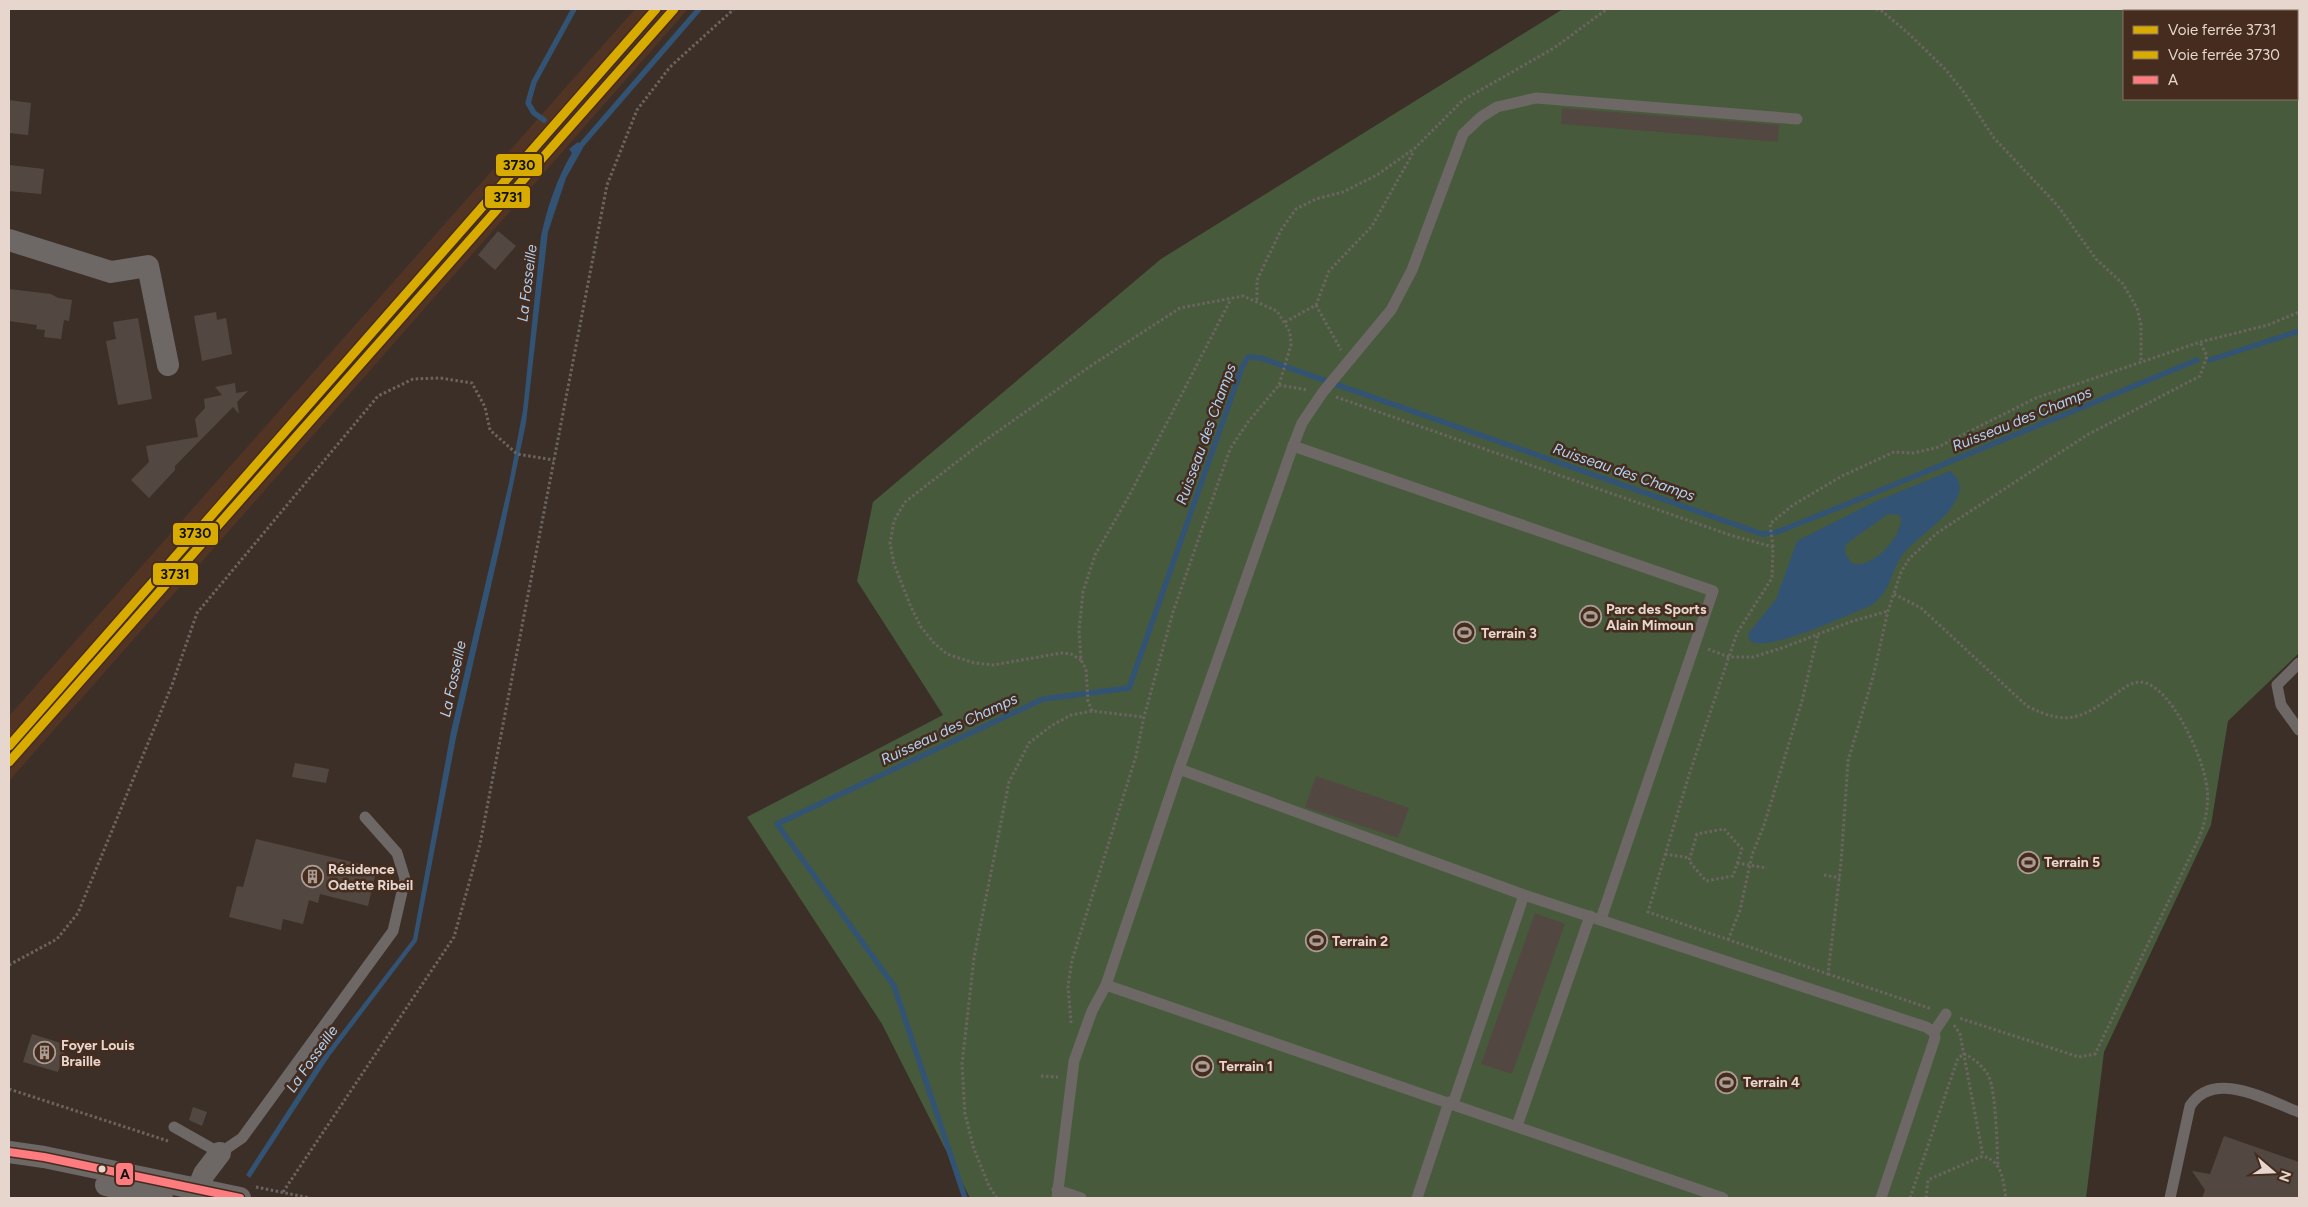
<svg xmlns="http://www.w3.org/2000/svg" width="2308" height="1207" font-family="Figtree,sans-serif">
	<rect width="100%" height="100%" fill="#3c2f27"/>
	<path fill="#513424" d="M635,9H688L9,781V716Z"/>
	<path fill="#475b3c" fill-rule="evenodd" d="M1563,9H2299V653L2228,721L2211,825L2104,1052L2086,1198H970L882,1024L747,817L943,715L857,581L873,502L1161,259ZM2124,11H2297V99H2124Z"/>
	<g fill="#325373" fill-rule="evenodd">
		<path d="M578,142L583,148L566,178L548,232L526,423L502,538L456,738L417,941L329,1057L250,1178L246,1175L319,1062L413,939L451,731L509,483L523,410L541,236C547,208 557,178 572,153L569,149Z"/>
		<path d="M1950,471C1985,497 1916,536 1903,554C1889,574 1893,588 1872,605C1849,614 1769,653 1750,641L1748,634L1776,599L1797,541L1874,502ZM1888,514L1899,515L1901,519C1902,536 1872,571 1852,563L1845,553L1846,544Z"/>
	</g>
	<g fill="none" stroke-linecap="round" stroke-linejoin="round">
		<g stroke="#325373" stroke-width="5.5">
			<path d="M544,120L534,113L528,103L534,82L574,9"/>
			<path d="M577,150L699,9"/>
			<path d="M2210,360L2299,331"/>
			<path d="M965,1198L894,986L777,824L1043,699L1129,688L1242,367L1248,357L1261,358L1762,534L1777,532L1835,509L2197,360"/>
		</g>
	</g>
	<g fill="#534841">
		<path d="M9,100L31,103L28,135L9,133Z"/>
		<path d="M1562,108L1779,125L1778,142L1561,124Z"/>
		<path d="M9,165L44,169L41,194L9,191Z"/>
		<path d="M498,231L516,246L495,270L478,255Z"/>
		<path d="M9,289L51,294L58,298L72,300L69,321L64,320L61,339L44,337L45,330L36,329L37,325L9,321Z"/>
		<path d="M216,312L217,320L226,318L232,354L202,361L194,316Z"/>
		<path d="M138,318L152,399L118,405L106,341L116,339L113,322Z"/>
		<path d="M235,383L236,393L248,391L237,402L239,414L233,407L175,466V470L149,498L131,480L149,462L146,446L198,437L195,419L205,408L204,399L222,395L215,387Z"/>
		<path d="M295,763L329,769L326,783L292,777Z"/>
		<path d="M1316,776L1409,808L1398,838L1305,807Z"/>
		<path d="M256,839L377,868L368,906L320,894L318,903L309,900L303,924L283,919L281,930L229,917L237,886L243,887Z"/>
		<path d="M1535,913L1565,924L1512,1074L1481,1064Z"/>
		<path d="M32,1034L67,1045L58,1072L23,1062Z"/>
		<path d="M193,1107L207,1112L202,1126L189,1120Z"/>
		<path d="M2224,1136L2299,1162V1198H2202L2205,1190L2192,1171L2210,1174Z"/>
	</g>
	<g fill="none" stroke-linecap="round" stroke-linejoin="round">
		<g stroke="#6c6461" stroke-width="3" stroke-dasharray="2.5 2.5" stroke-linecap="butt">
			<path d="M1876,9L1882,11L1909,34L1945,69L1963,91L1994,138L2058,206L2096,259L2123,284L2137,308L2141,325V363"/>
			<path d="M2294,9L2296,11"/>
			<path d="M2297,13L2299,18"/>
			<path d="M1257,300V280L1281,230L1296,209L1316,199L1343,192L1377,175L1415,148L1463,100L1554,48L1607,9"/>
			<path d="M1316,305L1341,350"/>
			<path d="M1285,322L1316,305L1329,271L1372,226L1414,151"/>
			<path d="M1279,385L1308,390"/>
			<path d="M1336,397L1730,535L1773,547L1772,578L1737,633L1689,775L1648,912L1828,974L1841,863L1848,761L1873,677L1888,611L1901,572L1909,559L1937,533L2087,435L2200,376L2207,356L2200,342"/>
			<path d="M1773,547L1770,524L1793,505L1842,476L1894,452L1913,453L1936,448L2036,398L2200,342L2268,325L2299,312"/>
			<path d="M1894,594L1921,608L2027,706C2068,727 2082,718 2117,693C2124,688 2131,682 2140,682C2170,683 2202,756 2206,782C2210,802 2206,820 2199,838L2095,1054L2079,1057L1959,1018"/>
			<path d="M1708,649L1729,657H1753L1782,648L1850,622L1888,611"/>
			<path d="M1092,711L1088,701L1086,669L1081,660L1079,631L1083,592L1095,555L1129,496L1231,299"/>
			<path d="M1724,829L1742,849L1733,876L1706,881L1689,861L1697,834Z"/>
			<path d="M1665,854L1690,858"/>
			<path d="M1737,863L1767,868"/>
			<path d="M1824,875L1840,878"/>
			<path d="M1728,940L1740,910L1752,855L1764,825L1802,701L1818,634"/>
			<path d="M9,965L57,939L78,913L172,685L197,613L378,396L413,379L440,378L472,383L485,407L490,430L517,454L554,460"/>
			<path d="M1828,974L1932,1009"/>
			<path d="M1071,1023L1068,986L1072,960L1136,756L1144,717L1173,612L1230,449L1248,422L1279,385L1291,345L1290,332L1277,311L1243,296L1180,308L1092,365L980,444L905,502L894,521L890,543L894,564L911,607L921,627L934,643L947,654L974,663L993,665L1061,653L1071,654L1081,660"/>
			<path d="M1954,1025L1960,1034L1983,1156"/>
			<path d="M1041,1076L1058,1077"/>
			<path d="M9,1089L168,1141"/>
			<path d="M256,1187L310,1198"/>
			<path d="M283,1192L454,937L480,844L607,185L637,110L670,67L734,9"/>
			<path d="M997,1198L989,1186L974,1149L965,1114L962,1064L974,958L1009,782L1029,743L1051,726L1071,715L1092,711L1144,717"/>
			<path d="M1910,1198L1958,1058L1964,1054C1974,1058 1984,1067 1989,1077C1996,1093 1997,1147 1998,1167"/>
			<path d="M1926,1198L1928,1180L1983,1156C2003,1162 2003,1181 2006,1198"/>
		</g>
		<g stroke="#6d6766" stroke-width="11">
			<path d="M1293,446L1713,591L1601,919"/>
			<path d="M2299,730L2281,705L2277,685L2299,663"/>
			<path d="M1179,769L1524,895L1926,1027L1934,1032L1935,1038L1881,1198"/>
			<path d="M1106,985L1723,1198"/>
			<path d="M1934,1032L1946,1014"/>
			<path d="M1453,1104L1524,895"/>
			<path d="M1517,1126L1590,916"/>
			<path d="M174,1127L220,1153L242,1138L393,931L405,879L397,853L365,817"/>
			<path d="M1057,1190L1081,1198"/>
			<path d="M1057,1198L1074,1061L1092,1011L1106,985L1179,769L1293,446L1302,423L1323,392L1391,310L1412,270L1463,134L1481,117L1497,107L1536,98L1797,119"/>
			<path d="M1417,1198L1449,1102"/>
			<path d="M2170,1198L2190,1106C2214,1068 2268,1101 2299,1112"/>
		</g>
		<g stroke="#6d6766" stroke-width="22">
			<path d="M9,240L111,272L148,266L168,365"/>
			<path d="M9,1152L44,1157L240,1198"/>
			<path d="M106,1185L162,1198"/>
			<path d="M194,1198L204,1174L220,1153"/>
		</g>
		<defs>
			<path id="bus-1" d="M9,1152L44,1157L240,1198"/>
		</defs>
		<use href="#bus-1" stroke="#452c1e" stroke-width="11"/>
		<use href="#bus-1" stroke="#fe7b7f" stroke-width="8"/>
		<defs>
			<path id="rail-1" d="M9,762L674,9"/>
			<path id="rail-2" d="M9,746L656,9"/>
		</defs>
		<use href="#rail-1" stroke="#452c1e" stroke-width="12"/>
		<use href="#rail-2" stroke="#452c1e" stroke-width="12"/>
		<use href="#rail-1" stroke="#d8ab00" stroke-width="9"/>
		<use href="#rail-2" stroke="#d8ab00" stroke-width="9"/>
	</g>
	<defs>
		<symbol id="stadium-ring" viewBox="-11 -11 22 22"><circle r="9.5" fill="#452c1e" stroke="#aa9c93" stroke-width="1.5"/><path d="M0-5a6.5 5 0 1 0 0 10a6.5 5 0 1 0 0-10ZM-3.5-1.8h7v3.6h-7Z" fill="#aa9c93"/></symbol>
		<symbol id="building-ring" viewBox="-11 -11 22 22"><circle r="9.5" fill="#452c1e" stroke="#aa9c93" stroke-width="1.5"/><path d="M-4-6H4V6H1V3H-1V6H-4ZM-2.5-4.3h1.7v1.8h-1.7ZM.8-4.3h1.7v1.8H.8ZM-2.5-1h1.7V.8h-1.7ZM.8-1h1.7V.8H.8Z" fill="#aa9c93"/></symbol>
	</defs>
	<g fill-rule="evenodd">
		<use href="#stadium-ring" x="1578" y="604" width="25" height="25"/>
		<use href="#stadium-ring" x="1452" y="620" width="25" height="25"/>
		<use href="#stadium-ring" x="2016" y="850" width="25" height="25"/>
		<use href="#building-ring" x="300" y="864" width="25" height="25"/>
		<use href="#stadium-ring" x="1304" y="928" width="25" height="25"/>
		<use href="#building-ring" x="32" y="1040" width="25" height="25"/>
		<use href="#stadium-ring" x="1190" y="1054" width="25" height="25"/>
		<use href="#stadium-ring" x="1714" y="1070" width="25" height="25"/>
	</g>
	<circle fill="#e6d6cd" stroke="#452c1e" stroke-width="2" cx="102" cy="1169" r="4.5"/>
	<g text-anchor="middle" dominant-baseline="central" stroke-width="5" stroke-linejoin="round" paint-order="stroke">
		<g font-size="14" font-weight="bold" fill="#e6d6cd" stroke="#452c1e" text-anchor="start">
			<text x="1606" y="609">Parc des Sports<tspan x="1606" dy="16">Alain Mimoun</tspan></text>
			<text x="1481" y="633">Terrain 3</text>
			<text x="2044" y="862">Terrain 5</text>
			<text x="328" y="869">Résidence<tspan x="328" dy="16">Odette Ribeil</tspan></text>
			<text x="1332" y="941">Terrain 2</text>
			<text x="61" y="1045">Foyer Louis<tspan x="61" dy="16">Braille</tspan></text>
			<text x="1219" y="1066">Terrain 1</text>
			<text x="1743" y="1082">Terrain 4</text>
		</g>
		<g font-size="15" font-style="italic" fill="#aed2f4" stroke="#452c1e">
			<text transform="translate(527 283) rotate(-83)">La Fosseille</text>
			<text transform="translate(2022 419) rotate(-22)">Ruisseau des Champs</text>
			<text transform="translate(1206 434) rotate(-70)">Ruisseau des Champs</text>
			<text transform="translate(1624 472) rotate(19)">Ruisseau des Champs</text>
			<text transform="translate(453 679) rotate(-78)">La Fosseille</text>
			<text transform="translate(949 729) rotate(-25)">Ruisseau des Champs</text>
			<text transform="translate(312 1059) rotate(-55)">La Fosseille</text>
		</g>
	</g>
	<g stroke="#452c1e" stroke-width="2">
		<rect x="495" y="153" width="48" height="24" rx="5" fill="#d8ab00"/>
		<rect x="484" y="185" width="47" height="24" rx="5" fill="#d8ab00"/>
		<rect x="172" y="522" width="47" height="24" rx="5" fill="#d8ab00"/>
		<rect x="152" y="562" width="47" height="24" rx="5" fill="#d8ab00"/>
		<rect x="115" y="1162" width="19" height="24" rx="5" fill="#fe7b7f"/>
	</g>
	<g font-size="14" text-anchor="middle" font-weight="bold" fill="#111">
		<text x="519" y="170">3730</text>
		<text x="508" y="202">3731</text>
		<text x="195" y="538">3730</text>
		<text x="175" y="579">3731</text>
		<text x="125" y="1179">A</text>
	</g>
	<rect width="2308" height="1207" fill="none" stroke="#e6d6cd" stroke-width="20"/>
	<rect x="2123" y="10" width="175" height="90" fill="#452c1e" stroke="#857064"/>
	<rect x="2133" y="26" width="25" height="8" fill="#d8ab00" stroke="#857064"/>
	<text x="2168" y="35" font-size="15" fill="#e6d6cd">Voie ferrée 3731</text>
	<rect x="2133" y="51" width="25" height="8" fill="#d8ab00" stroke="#857064"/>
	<text x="2168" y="60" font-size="15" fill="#e6d6cd">Voie ferrée 3730</text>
	<rect x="2133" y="76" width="25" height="8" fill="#fe7b7f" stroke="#857064"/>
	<text x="2168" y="85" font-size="15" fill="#e6d6cd">A</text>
	<g transform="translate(2273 1172) rotate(109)" stroke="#452c1e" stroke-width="4" paint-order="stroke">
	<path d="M0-4L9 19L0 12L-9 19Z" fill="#e6d6cd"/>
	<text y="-8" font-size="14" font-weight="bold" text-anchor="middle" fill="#e6d6cd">N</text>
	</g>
</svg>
